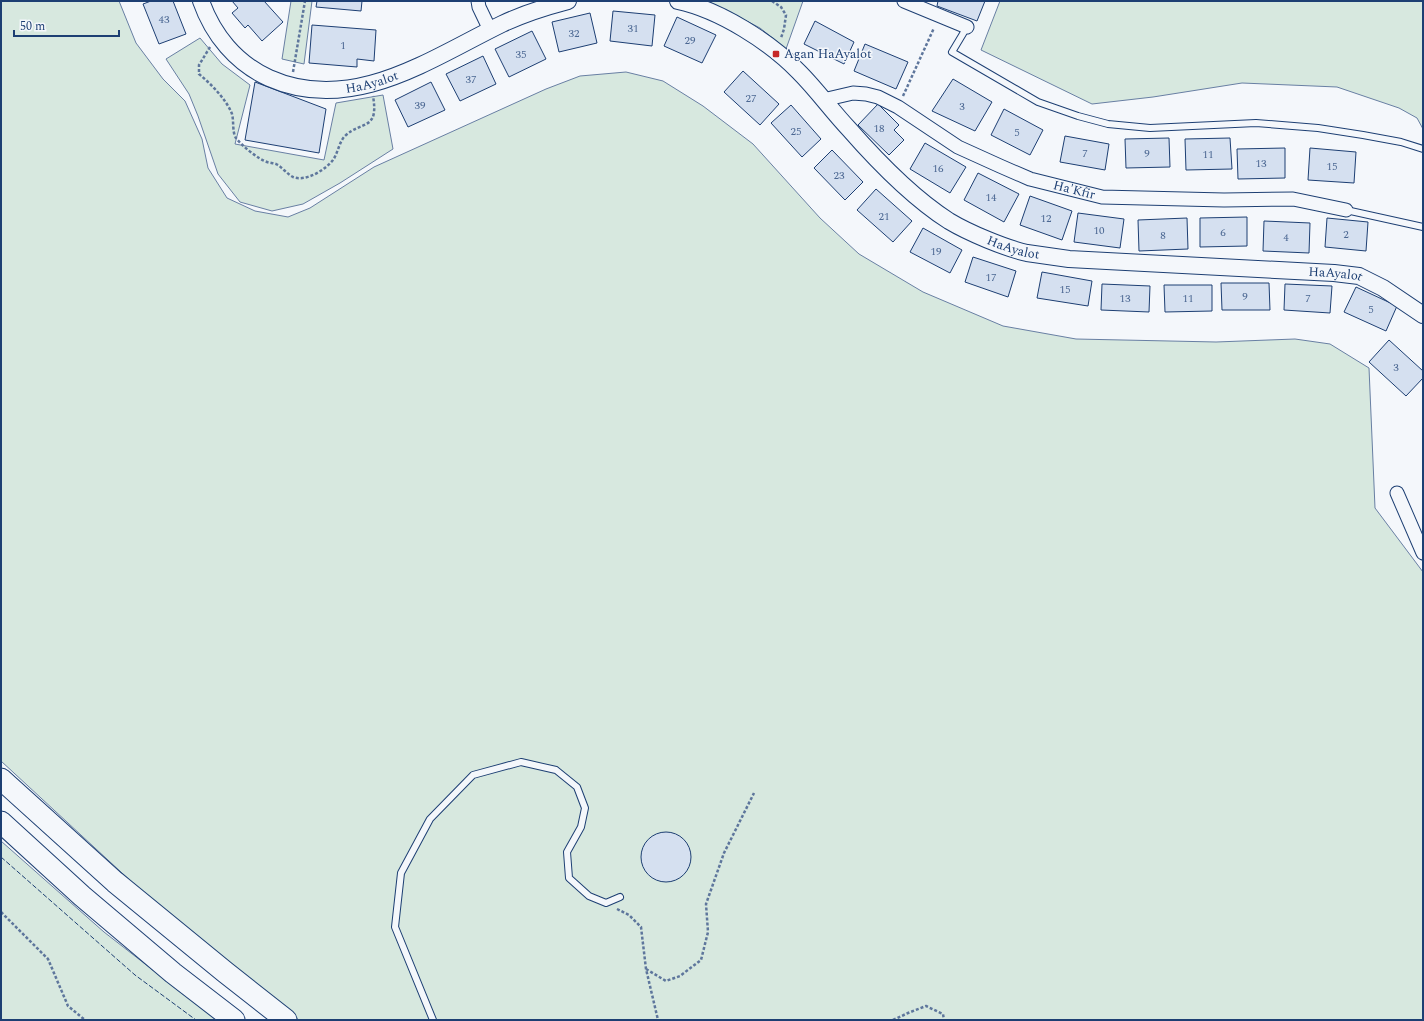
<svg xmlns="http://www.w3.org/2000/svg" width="1424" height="1021" font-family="Spectral,serif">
	<rect width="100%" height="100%" fill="#f4f7fb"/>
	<g fill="#d7e8df" stroke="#687fa3">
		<path d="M1,1H119L136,43L163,79L185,101L202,139L208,168L227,198L255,211L288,217L310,208L374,167L546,89L580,76L626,72L663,81L703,106L753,144L820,218L859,254L923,292L1003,326L1076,339L1216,342L1295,339L1330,344L1369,368L1375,508L1423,572V1020H299L229,972L1,761Z"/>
		<path d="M291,1H312L304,64L282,59Z"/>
		<path d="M708,1H803L786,49L760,28Z"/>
		<path d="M1000,1H1423V129L1417,118L1399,108L1337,87L1242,83L1153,97L1092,104L981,50Z"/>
		<path d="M200,38L222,64L250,85L235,144L324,160L336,103L383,95L393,149L340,183L303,204L272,211L240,202L218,174L198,116L189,94L166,59Z"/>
		<path d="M1,841L104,932L217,1020H1Z"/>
	</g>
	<g fill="#d5e0f0" stroke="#1d3f73">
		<path d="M151,1H173L186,34L159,44L143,4Z"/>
		<path d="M232,1H264L283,22L262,41L248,25L245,28L232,13L238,8Z"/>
		<path d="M317,1H362L361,11L316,7Z"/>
		<path d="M938,1H985L977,21L937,6Z"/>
		<path d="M613,11L655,15L652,46L610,41Z"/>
		<path d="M590,13L597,43L559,52L552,22Z"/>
		<path d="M677,17L716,35L702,63L664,46Z"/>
		<path d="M815,21L854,42L844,64L804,44Z"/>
		<path d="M312,25L376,30L374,61L357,59V67L309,63Z"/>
		<path d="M532,31L546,59L509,77L495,49Z"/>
		<path d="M865,44L908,62L896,89L854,71Z"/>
		<path d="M483,56L496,84L460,101L446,74Z"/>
		<path d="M743,71L779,104L760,125L724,92Z"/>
		<path d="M953,79L992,102L975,131L932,111Z"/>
		<path d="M255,82L326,109L319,153L245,140Z"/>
		<path d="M431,82L445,110L408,127L395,100Z"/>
		<path d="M878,104L899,125L894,130L904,140L889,155L858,125Z"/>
		<path d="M791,105L821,139L802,157L771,123Z"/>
		<path d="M1004,109L1043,130L1030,155L991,135Z"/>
		<path d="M1065,136L1109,144L1105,170L1060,162Z"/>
		<path d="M1169,138L1170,167L1126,168L1125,139Z"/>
		<path d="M1230,138L1232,169L1186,170L1185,139Z"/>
		<path d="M925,143L966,167L950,193L910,169Z"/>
		<path d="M1285,148V178L1238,179L1237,149Z"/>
		<path d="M1310,148L1356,152L1354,183L1308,180Z"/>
		<path d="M832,150L863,182L845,200L814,168Z"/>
		<path d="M978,173L1019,194L1004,222L964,200Z"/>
		<path d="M876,189L912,221L893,242L857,210Z"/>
		<path d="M1030,196L1072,211L1062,240L1020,225Z"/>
		<path d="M1078,213L1124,219L1120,248L1074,242Z"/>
		<path d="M1247,217V246L1200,247V218Z"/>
		<path d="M1187,218L1188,249L1139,251L1138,220Z"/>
		<path d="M1327,218L1368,222L1366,251L1325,247Z"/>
		<path d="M1264,221L1310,223L1309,253L1263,251Z"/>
		<path d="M923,228L962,250L950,273L910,252Z"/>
		<path d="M973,257L1016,271L1008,297L965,282Z"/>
		<path d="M1042,272L1092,281L1088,306L1037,298Z"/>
		<path d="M1221,283H1269L1270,310H1222Z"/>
		<path d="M1102,284L1150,286L1149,312L1101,310Z"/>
		<path d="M1285,284L1332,286L1330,313L1284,310Z"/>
		<path d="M1164,285H1212V311L1165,312Z"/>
		<path d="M1356,287L1397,306L1386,331L1344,312Z"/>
		<path d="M1389,340L1423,371V378L1406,396L1369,362Z"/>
		<circle cx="666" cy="857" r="25"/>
	</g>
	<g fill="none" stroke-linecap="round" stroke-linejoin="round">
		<defs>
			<g id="service">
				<path d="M967,27L952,52L1038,102L1078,116L1108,124L1150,128L1256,123L1318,128L1363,135L1401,142L1423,149"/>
				<path d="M1346,210L1423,227"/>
				<path d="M433,1020L395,927L401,873L430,819L473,775L521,762L556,770L577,787L585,808L581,827L567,852L569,878L589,896L606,903L620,897"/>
			</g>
			<g id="minor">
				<path d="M478,1L479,7L490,30"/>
				<path d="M904,1L967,27"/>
				<path id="s1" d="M823,100L853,93L866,94L878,97L898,107L958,147L1000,166L1030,179L1102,197L1224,200L1293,199L1346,210"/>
				<path d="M1397,493L1423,553"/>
			</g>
			<g id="tertiary">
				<path id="s2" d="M201,1C213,35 236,63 269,78C352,115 430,59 502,24C523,14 545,7 568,1"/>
				<path id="s3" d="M678,1C720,10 770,42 799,72C817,90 832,111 849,129C877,161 913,198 949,221C969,233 1005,248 1027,253C1041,255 1055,257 1069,259L1334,273L1359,276L1383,288L1423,315"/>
			</g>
			<g id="trunk">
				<path d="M1,779L115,882L225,972L286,1020"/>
				<path d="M1,822L82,896L173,973L234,1020"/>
			</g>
		</defs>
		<use href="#service" stroke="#1d3f73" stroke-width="8"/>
		<use href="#minor" stroke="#1d3f73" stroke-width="15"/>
		<use href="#tertiary" stroke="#1d3f73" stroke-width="18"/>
		<use href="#trunk" stroke="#1d3f73" stroke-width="23"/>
		<g stroke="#5e769c" stroke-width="2.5" stroke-dasharray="3 2" stroke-linecap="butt">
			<path d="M772,1L781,7L786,15L784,29L781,38"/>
			<path d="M210,47L199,65V74C212,85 226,99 232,114C234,121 232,132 236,138C242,146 258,159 267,162C270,163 273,163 276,164C282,167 287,174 293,177C306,182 325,170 333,160C338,153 339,142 345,136C362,120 379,131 373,96"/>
			<path d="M293,72L305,1"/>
			<path d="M903,96L934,28"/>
			<path d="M617,909L629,915L641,927L646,969L658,1020"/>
			<path d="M1,912L48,959L68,1006L85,1020"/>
			<path d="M646,969L666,981L680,976L701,960L708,932L706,904L724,853L754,793"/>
			<path d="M893,1020L908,1013L926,1006L943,1014L944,1020"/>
		</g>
		<use href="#service" stroke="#f4f7fb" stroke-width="6"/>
		<use href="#minor" stroke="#f4f7fb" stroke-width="13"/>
		<use href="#tertiary" stroke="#f4f7fb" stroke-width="16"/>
		<use href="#trunk" stroke="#f4f7fb" stroke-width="21"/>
		<path stroke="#1d3f73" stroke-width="1" stroke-dasharray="5 2" stroke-linecap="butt" d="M1,857L135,975L196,1020"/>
	</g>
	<rect fill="#c62828" stroke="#f4f7fb" stroke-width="1.5" x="772" y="50" width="8" height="8" rx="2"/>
	<g text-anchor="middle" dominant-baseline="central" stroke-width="3" stroke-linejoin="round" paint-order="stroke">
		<g font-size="11" fill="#4b6792">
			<text x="164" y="19">43</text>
			<text x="633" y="28">31</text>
			<text x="574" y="33">32</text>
			<text x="690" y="40">29</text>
			<text x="343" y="45">1</text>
			<text x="521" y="54">35</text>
			<text x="471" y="79">37</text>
			<text x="751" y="98">27</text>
			<text x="420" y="105">39</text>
			<text x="962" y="106">3</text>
			<text x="879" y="128">18</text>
			<text x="796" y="131">25</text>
			<text x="1017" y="132">5</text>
			<text x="1085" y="153">7</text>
			<text x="1147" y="153">9</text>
			<text x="1208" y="154">11</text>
			<text x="1261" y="163">13</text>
			<text x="1332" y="166">15</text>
			<text x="938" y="168">16</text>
			<text x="839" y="175">23</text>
			<text x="991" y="197">14</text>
			<text x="884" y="216">21</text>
			<text x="1046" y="218">12</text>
			<text x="1099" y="230">10</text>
			<text x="1223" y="232">6</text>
			<text x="1346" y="234">2</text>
			<text x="1163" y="235">8</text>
			<text x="1286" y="237">4</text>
			<text x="936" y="251">19</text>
			<text x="991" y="277">17</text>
			<text x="1065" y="289">15</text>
			<text x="1245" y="296">9</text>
			<text x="1125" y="298">13</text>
			<text x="1188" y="298">11</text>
			<text x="1308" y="298">7</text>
			<text x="1371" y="309">5</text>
			<text x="1396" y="367">3</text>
		</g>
		<g font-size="13" fill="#1d3f73" stroke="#f4f7fb" text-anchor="start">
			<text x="784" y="54">Agan HaAyalot</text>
		</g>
		<g font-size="13" fill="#1d3f73" stroke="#f4f7fb">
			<text stroke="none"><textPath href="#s2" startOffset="211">HaAyalot</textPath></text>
			<text stroke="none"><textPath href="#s1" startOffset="275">Ha'Kfir</textPath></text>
			<text stroke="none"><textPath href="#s3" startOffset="424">HaAyalot</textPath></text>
			<text stroke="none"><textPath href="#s3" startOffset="748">HaAyalot</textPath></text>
		</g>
	</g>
	<rect width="1424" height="1021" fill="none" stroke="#1d3f73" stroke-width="4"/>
	<path d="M14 30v6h105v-6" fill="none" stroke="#1d3f73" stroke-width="2"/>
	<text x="20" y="30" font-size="12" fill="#1d3f73" stroke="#f4f7fb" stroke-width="3" paint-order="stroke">50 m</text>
</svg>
